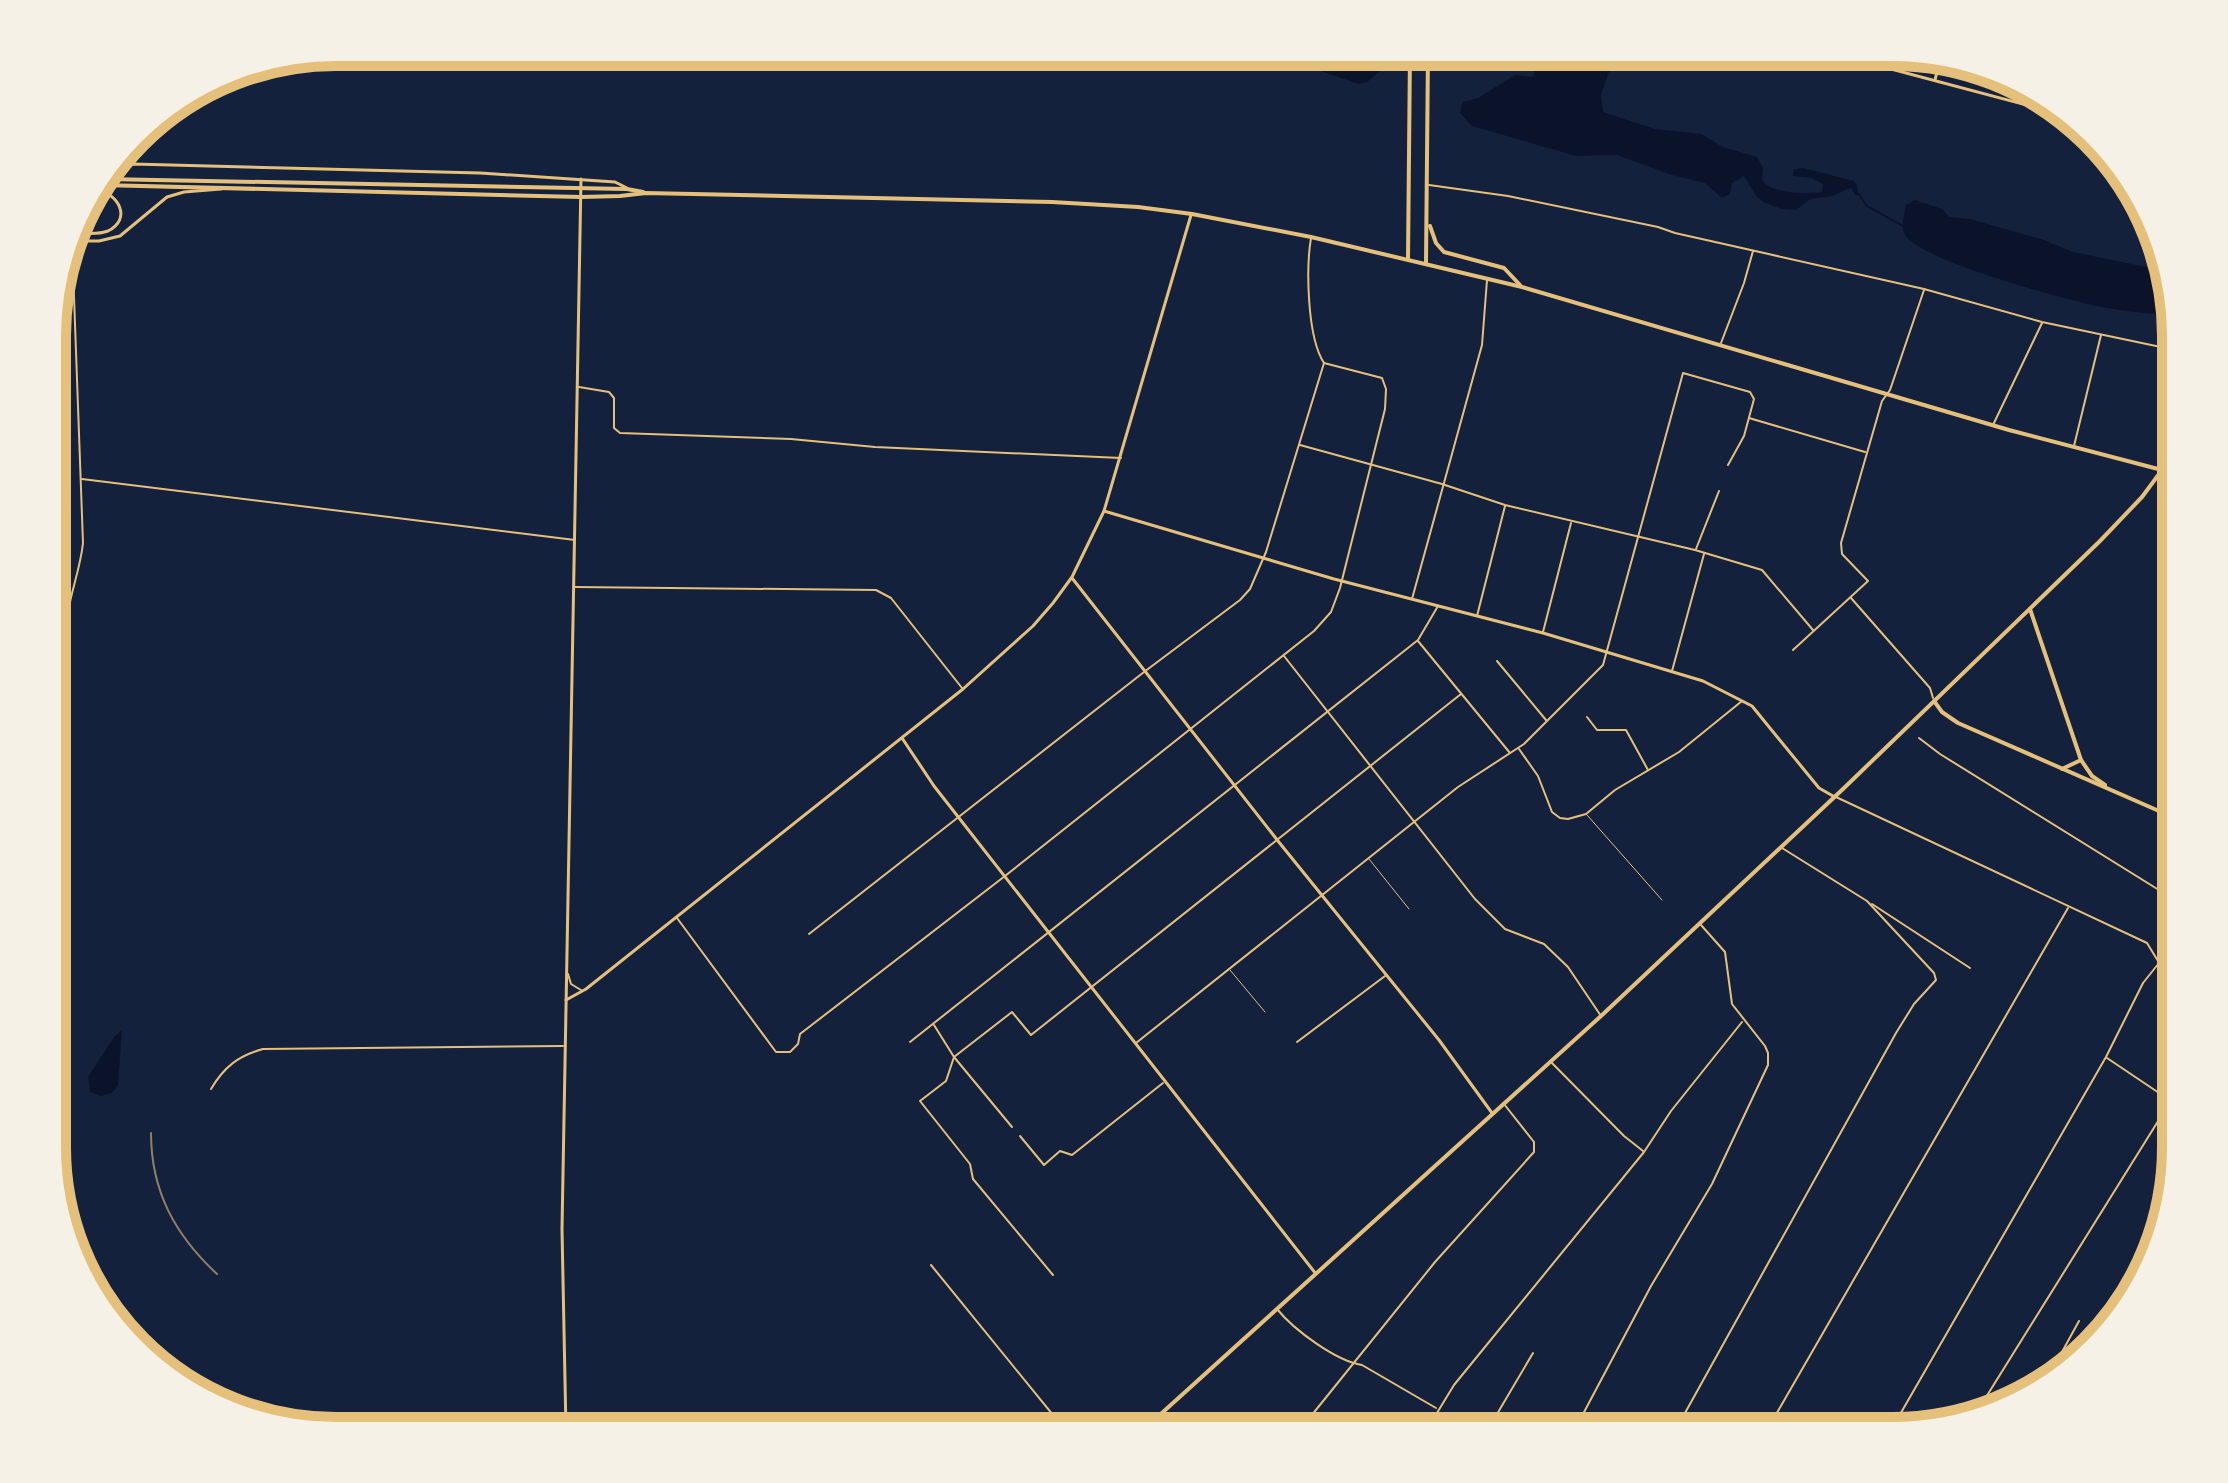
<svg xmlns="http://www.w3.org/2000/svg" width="2228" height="1483" font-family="'DejaVu Sans',sans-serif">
	<rect width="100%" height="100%" fill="#14213d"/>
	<g fill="#0b132b">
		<path d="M1264,52H1386L1384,68L1367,82L1359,84Z"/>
		<path d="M1531,52H1555L1563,64L1572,60L1610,69L1601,95L1603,112L1655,129L1701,134L1723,147L1757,157L1763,168L1762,180C1771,194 1807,194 1822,192L1823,184L1811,178L1793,176L1794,169L1803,168L1854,181L1857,185L1858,195H1855L1851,188L1832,196L1810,199L1796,210L1781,209L1763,202L1756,196L1744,176L1732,183L1730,194L1722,198L1705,183L1672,175L1617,155L1576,156L1472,126L1460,113L1463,102L1478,98L1515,75L1533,77L1536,65Z"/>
		<path d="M1915,200L1942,209L1949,217L1970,219L2044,240L2073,252L2161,270L2174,315C2144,314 2112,310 2083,303C2048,294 1923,261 1905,235C1900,226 1904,215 1906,205Z"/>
		<path d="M122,1030L118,1085L112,1093L101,1096L90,1092L88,1077L114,1037Z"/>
	</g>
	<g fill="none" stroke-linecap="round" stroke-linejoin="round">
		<path stroke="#0b132b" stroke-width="2" d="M1858,193L1867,206L1903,226"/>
		<g stroke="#e5c07b" stroke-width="1">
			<path d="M1587,815L1662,900"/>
			<path d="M1369,859L1409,909"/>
			<path d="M1230,970L1265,1012"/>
		</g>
		<g stroke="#e5c07b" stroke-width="2">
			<path d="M1429,185L1508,196L1658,227L1675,233L1924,289L2042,322L2175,350"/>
			<path d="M1721,343L1744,283L1753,251"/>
			<path d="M579,387L609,392L614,398V428L620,433L791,439L875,447L1121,458"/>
			<path d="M1749,418L1865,452"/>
			<path d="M1993,425L2042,323"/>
			<path d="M1300,445L1442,484L1505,505L1695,550L1762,570L1813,630"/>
			<path d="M2074,446L2101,335"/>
			<path d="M82,479L575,540"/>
			<path d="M1696,549L1719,491"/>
			<path d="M575,587L876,590L891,598L962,688"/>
			<path d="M1851,598L1930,688L1933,698"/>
			<path d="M1412,599L1482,345L1487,280"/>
			<path d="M1477,616L1505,506"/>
			<path d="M1543,632L1571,523"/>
			<path d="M1418,641L1510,753"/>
			<path d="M1793,650L1868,581L1842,554L1841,543L1882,401L1890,390L1924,290"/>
			<path d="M1284,656L1475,899L1505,929L1544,944L1568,967L1601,1016"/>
			<path d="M1497,661L1546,720"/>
			<path d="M1672,671L1704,554"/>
			<path d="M1587,717L1597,730H1626L1648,770"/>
			<path d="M1919,738L1940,754L2175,900"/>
			<path d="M54,748C59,739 65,730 67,720C74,690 63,658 66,627C68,598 80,572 83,543L72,242"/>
			<path d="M1519,749L1538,776L1552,812L1560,818L1568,819L1586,814L1615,790L1679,752L1742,701"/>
			<path d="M1836,797L2147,943L2158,961"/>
			<path d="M1872,904L1970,968"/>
			<path d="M677,918L776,1052H790L798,1044L800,1034L1005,876L1314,631L1331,612L1340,588L1385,409L1386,389L1382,378L1324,363"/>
			<path d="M809,934L1144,672L1240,600L1250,589L1266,552L1324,363C1307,337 1306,268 1311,238"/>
			<path d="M568,974L571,984L581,990"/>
			<path d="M934,1025L954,1057L1012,1127"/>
			<path d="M910,1042L1418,640L1438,606"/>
			<path d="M1297,1042L1385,976"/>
			<path d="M1136,1043L1458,787L1524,744L1603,665L1683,373L1750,392L1754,399L1744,436L1728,465"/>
			<path d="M2107,1058L2171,1101"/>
			<path d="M1550,1061L1624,1136L1643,1151"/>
			<path d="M211,1089C224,1067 238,1056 263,1049L563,1046"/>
			<path d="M1020,1136L1044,1165L1060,1151L1072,1155L1163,1083"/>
			<path d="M931,1265L1066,1431"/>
			<path d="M1053,1275L973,1179L970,1164L920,1101L946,1081L954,1057L1012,1012L1031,1035L1461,694"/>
			<path d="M1277,1309C1294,1330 1336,1361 1362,1365L1436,1408"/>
			<path d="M2045,1383L2079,1321"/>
			<path d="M1978,1410L2175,1094"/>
			<path d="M1767,1430L2068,908"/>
			<path d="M1891,1430L2106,1057L2143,983L2159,963L2175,957"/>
			<path d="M1299,1431L1435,1262L1534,1152V1142L1504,1104"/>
			<path d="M1426,1431L1454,1385L1644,1152L1671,1111L1742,1022"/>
			<path d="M1487,1431L1533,1353"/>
			<path d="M1574,1431L1651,1286L1712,1184L1768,1065V1053L1765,1046L1732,1004L1725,952L1701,925"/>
			<path d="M1675,1431L1896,1033L1914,1004L1936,980L1934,973L1867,901L1782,848"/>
		</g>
		<g stroke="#e5c07b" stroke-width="3">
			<path d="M1827,52L2064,115"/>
			<path d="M1935,80L1940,60"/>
			<path d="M2162,470H2175"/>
			<path d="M1104,511L1334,579L1543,633L1703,681L1752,706L1819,788L1833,796"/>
			<path d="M1072,578L1278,841L1439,1040L1492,1113"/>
			<path d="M902,738L934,786L1316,1274"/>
		</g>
		<g stroke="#e5c07b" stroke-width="3">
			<path d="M113,169L133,164L480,173L615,182L627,188"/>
			<path d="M75,233C85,233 98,235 108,231C132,219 119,194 97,190"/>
			<path d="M72,241H99L120,236L167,197L184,192L221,189"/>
			<path d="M2165,468L2175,458"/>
			<path d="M2162,470L2175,438"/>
			<path d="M566,1000L586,989L963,689L1033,626L1053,603L1072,577L1104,511L1191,215"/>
			<path d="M566,1431L562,1229L581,179"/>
		</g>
		<g stroke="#e5c07b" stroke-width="4">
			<path d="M105,179L627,189L643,192"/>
			<path d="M101,185L581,197L620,196L646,193L1052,202L1138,207L1192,214L1311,237L1522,287L2009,430L2162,470L2142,497L2100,541L1843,789L1601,1016L1142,1431"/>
			<path d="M1430,226L1436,243L1444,252L1504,268L1520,285"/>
			<path d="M1408,259L1410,52"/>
			<path d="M1426,263L1428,52"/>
			<path d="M2030,609L2081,760L2092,776L2105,785"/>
			<path d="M1934,701L1942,712L1958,723L2175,818"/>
			<path d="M2062,769L2081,760"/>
		</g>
		<path stroke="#918062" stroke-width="2" d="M151,1133C151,1191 175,1235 217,1274"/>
	</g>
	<path d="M0 0H2228V1483H0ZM336 66H1892A270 270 0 0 1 2162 336V1147A270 270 0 0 1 1892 1417H336A270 270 0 0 1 66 1147V336A270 270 0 0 1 336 66Z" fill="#f6f1e7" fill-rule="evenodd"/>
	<path fill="none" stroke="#e5c07b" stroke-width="10" d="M336 66H1892A270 270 0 0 1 2162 336V1147A270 270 0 0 1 1892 1417H336A270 270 0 0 1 66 1147V336A270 270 0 0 1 336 66Z"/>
</svg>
